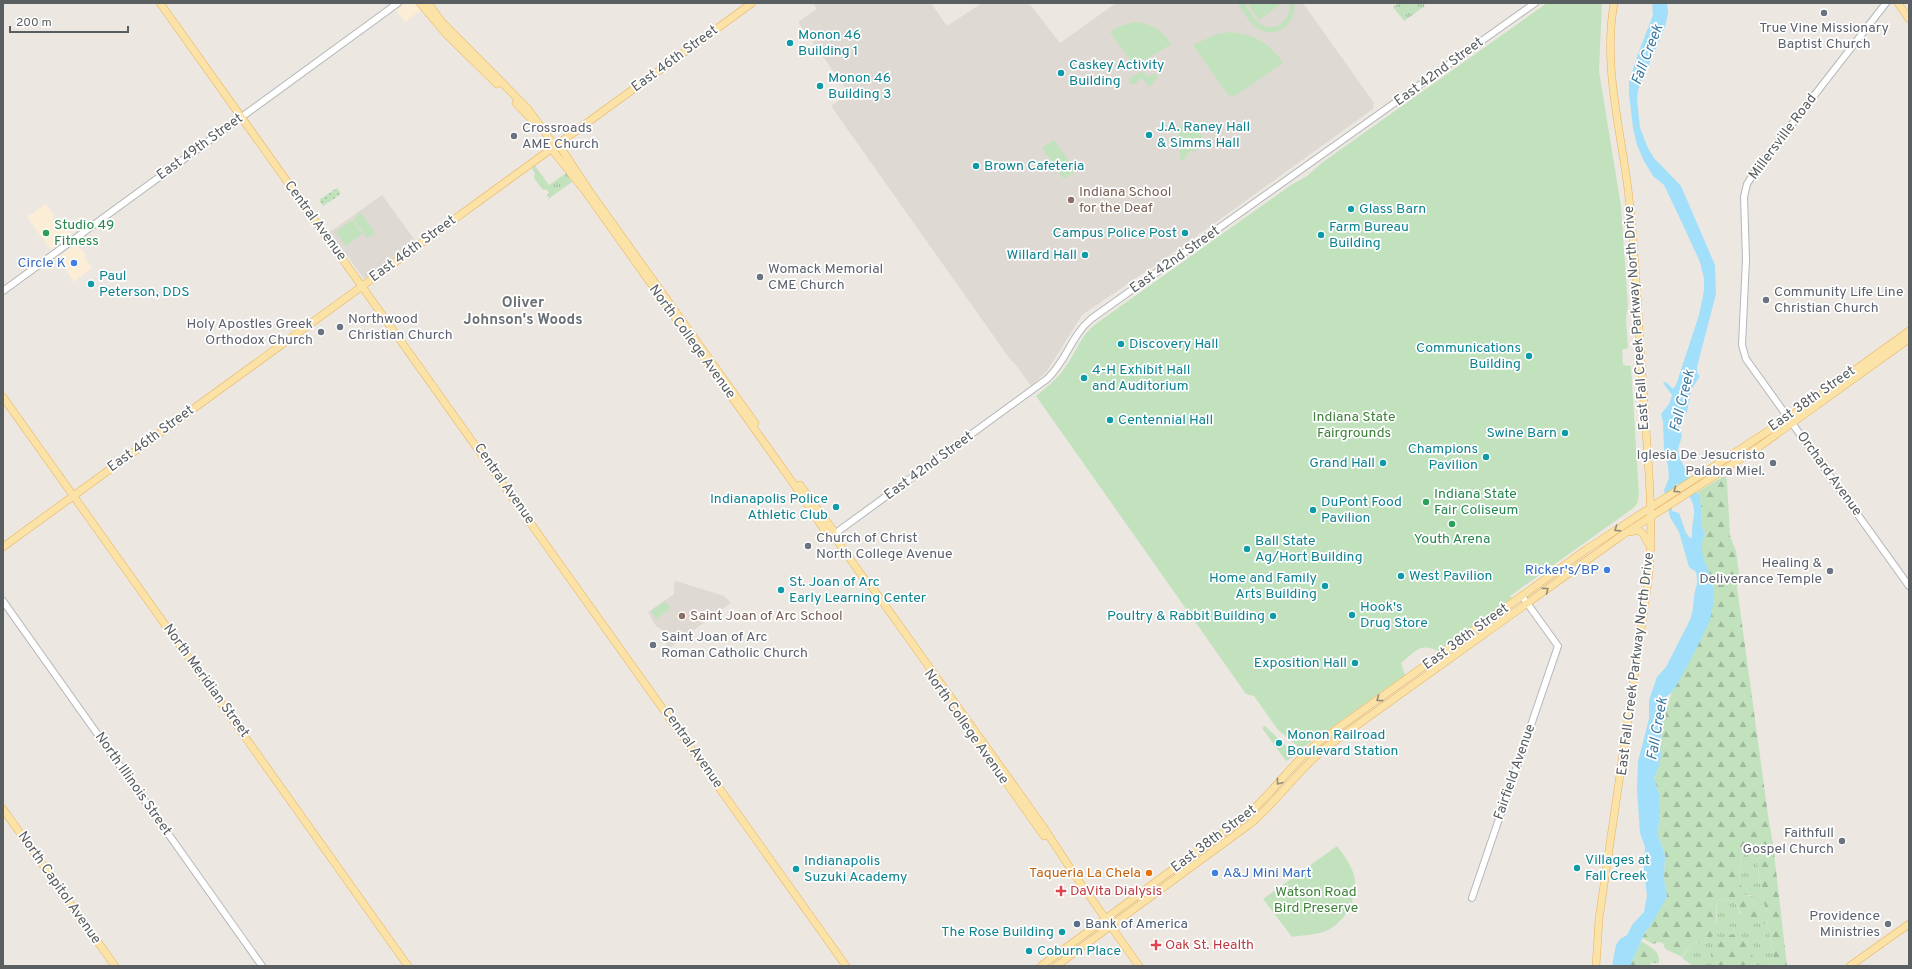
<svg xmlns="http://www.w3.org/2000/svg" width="1912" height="969" font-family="Overpass,sans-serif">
	<defs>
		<pattern id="grass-tufts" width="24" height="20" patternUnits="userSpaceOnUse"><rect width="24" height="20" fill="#c2e2be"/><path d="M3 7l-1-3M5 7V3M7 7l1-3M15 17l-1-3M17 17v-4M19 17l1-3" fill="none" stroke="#a1ba9e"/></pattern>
		<pattern id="forest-firs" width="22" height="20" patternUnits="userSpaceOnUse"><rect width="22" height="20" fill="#c2e2be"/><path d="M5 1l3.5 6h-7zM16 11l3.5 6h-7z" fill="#a1ba9e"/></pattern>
		<pattern id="garden-dots" width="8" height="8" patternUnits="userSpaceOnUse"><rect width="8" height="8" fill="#c2e2be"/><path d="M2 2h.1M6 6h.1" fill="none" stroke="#a1ba9e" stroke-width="1.8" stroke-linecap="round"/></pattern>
	</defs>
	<rect width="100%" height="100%" fill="#ece8e1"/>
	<g fill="#fceed6">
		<path d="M405,3H415L421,10L405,22L396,10Z"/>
		<path d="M46,204L54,215L52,217L61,229L66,226L72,234L51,250L27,217Z"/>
		<path d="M77,244L86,255L84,257L92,268L74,282L57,258Z"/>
	</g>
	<g fill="#ded9d2">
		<path d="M813,3H931L947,26L982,3H1029L1060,43L1116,3H1303L1374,103L1373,109L1183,246L1082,315L1047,371L1031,386L1013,361L1012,362L831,106L849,93L798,22L817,9Z"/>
		<path d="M382,195L416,242L364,279L330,232Z"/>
		<path d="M676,581L724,596L731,603L668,649L666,645L668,640L666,638L667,633L656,626L648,612L674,594V582Z"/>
	</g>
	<g fill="url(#grass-tufts)">
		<path d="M1399,3H1423L1425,6L1404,21L1393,7Z"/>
		<path d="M535,166L549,185L566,173L572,182L547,200L549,197L547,195L549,193L547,190L542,189L534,178L535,173L532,169Z"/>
		<path d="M1753,846L1755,849L1775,966H1756L1746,941L1712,966H1693L1682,958L1692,943C1721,942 1717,921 1716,899L1734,901L1738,907L1740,915L1751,895H1745C1737,882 1736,853 1753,846Z"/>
	</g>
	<g fill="url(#forest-firs)">
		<path d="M1722,477H1726L1727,481L1730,536L1736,551L1739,573L1737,587L1769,822L1773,844L1787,966H1775L1755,849L1753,846C1736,853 1737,882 1745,895L1759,898L1765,924L1743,919L1738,907L1734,901L1716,899V932C1710,941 1702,942 1692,943L1682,957L1665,949L1663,943L1659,942L1653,944L1642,938L1667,897L1664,878L1665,855L1658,835L1660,810L1659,794L1654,778L1657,771L1663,724L1671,694L1709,622L1713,586L1701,552V543L1705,534L1702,527L1700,495L1696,493Z"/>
		<path d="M1734,934C1749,936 1751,954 1756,966H1712C1713,961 1710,955 1711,950C1712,940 1726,936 1734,934Z"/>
		<path d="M1641,941C1649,946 1661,951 1659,963H1651L1650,966H1630Z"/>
	</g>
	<g fill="#c2e2be">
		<path d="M1237,3H1244C1249,10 1254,21 1262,25C1277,33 1292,18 1289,3H1294C1298,23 1275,41 1257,28C1249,22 1243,11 1237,3Z"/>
		<path d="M1247,3H1282L1259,20Z"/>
		<path d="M1547,3H1602L1599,71L1621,206L1628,306L1626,317L1628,348L1622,350L1623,365L1631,366L1639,495L1637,504L1632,509L1510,596L1512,598L1438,651C1420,642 1415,652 1401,663L1405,675L1301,749L1278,730L1254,696L1246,694L1036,396C1046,388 1057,379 1065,368C1077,351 1079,337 1097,323L1291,185L1307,176L1323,162Z"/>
		<path d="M1135,22C1151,23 1162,30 1171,44L1137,65L1133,64L1110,32L1120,26Z"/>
		<path d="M1232,32C1255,35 1270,43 1283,63L1235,96L1228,95L1193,45L1217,34Z"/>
		<path d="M1142,71L1148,77L1155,73L1158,77L1149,87L1143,79H1140L1134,85L1129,83V79Z"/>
		<path d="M1189,120L1192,130L1200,132L1204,142L1202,148L1194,151H1190L1182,162C1179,157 1180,154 1180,149C1180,136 1172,130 1189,120Z"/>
		<path d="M1054,140L1076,170L1064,179L1042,148Z"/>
		<path d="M361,213L375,233L367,238L353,219Z"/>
		<path d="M352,220L362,234L346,246L336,232Z"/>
		<path d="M665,601L671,608L656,619L651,611Z"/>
		<path d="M1265,726L1296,755L1286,761L1262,728Z"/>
		<path d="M1337,846C1344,855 1351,865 1354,875C1359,896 1346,921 1328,930C1317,935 1303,935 1292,937L1263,899Z"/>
	</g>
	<path fill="url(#garden-dots)" d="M337,188L341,194L323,206L319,200Z"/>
	<path fill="#a2dffa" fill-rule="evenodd" d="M1652,3H1667L1668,13L1665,27L1638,90L1637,99L1640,128L1648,148L1654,158L1681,186L1715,265L1716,294L1697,367V373L1700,376L1691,390L1687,412L1680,426L1682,436L1678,449L1679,456L1697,494L1700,495L1702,527L1705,534C1695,556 1711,566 1713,587C1714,597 1713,610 1710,620C1707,629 1677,688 1671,693C1669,695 1666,696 1663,699L1662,705L1664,717L1660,747C1663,756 1658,771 1654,778L1659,794L1660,810L1658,835L1665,855L1664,878L1667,897L1651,925L1645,932L1630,966H1612L1616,945L1620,939L1627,935L1632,925L1644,912L1647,896L1644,869L1645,847L1640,833L1637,789L1638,761L1649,719V700L1657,677L1666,667L1690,620C1693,613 1693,606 1694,598C1695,586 1699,586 1696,572L1689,567L1679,532L1670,517L1664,490L1669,478L1668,466L1664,451L1663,422L1661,414L1669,404L1672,395L1663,383L1666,382L1673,389L1676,385L1699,315L1704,291V279L1700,262L1683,225L1664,185L1653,176L1644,161L1637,145L1633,128L1629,94V82L1638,54L1653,15ZM1677,484C1685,486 1693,500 1694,509C1695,516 1691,526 1692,537L1690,538L1686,533L1679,513L1672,511C1673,502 1669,490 1677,484Z"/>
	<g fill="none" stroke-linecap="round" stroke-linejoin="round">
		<defs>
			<g id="minor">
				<path d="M1886,3L1754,173L1747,184L1744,197L1746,259L1742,345L1746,359L1909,586"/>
				<path d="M3,291L398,3"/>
				<path d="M833,535L1047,379C1066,362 1071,336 1091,319L1535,3"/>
				<path d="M3,601L262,966"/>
				<path d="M1472,898L1558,646L1522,596"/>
			</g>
			<g id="major">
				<path d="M160,3L846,966"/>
				<path d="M420,3L446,34L497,84"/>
				<path d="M428,3L442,22L528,109L555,146L561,148L588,189L755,423"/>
				<path d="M1898,3L1909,19"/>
				<path d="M516,103L532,120"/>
				<path d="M555,146L554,152L585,191L793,483L827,534L833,535L863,577L872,587L1042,825L1074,874L1139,966"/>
				<path d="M3,397L408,966"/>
				<path d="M800,485L833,530V535"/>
				<path d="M1631,532L1638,530L1643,534L1651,548"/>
				<path d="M3,547L752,3"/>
				<path d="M960,717L1044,836"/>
				<path d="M3,809L115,966"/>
				<path d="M1041,966L1247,815C1274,792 1292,762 1320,741L1587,549L1788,418L1909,331"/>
				<path d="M1056,966L1250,824C1279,800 1298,769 1328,746L1621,536L1756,449L1909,339"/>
				<path d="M1596,966L1599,919L1648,582C1655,520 1647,451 1643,388C1638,322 1636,255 1628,189C1620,126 1603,66 1614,3"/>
				<path d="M1850,966L1909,924"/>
			</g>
		</defs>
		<use href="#minor" stroke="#b3b7bb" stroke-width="8"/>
		<use href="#major" stroke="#eab05c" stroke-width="8"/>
		<use href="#minor" stroke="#fff" stroke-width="6"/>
		<use href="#major" stroke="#fbe3a7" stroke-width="7"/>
	</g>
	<defs><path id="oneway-chevron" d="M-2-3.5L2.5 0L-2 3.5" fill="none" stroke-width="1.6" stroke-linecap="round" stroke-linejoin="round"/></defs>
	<g stroke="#928d7a">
		<use href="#oneway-chevron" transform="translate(1676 490) rotate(146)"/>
		<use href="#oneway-chevron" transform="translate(1617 529) rotate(147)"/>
		<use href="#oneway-chevron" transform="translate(1546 590) rotate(-37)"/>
		<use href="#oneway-chevron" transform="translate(1379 699) rotate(144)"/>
		<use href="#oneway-chevron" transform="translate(1279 782) rotate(128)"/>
	</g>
	<g fill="#6b7280" stroke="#fff" stroke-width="1.5">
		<circle cx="1824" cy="13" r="4"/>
		<circle cx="514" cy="136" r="4"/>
		<circle cx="760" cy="277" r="4"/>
		<circle cx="1766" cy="300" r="4"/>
		<circle cx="340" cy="327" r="4"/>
		<circle cx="321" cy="332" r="4"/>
		<circle cx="1773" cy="463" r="4"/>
		<circle cx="808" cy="546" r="4"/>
		<circle cx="1830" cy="571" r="4"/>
		<circle cx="653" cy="645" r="4"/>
		<circle cx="1842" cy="841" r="4"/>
		<circle cx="1888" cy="924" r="4"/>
	</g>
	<g fill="#0f9aa8" stroke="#fff" stroke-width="1.5">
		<circle cx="790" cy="43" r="4"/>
		<circle cx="1061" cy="73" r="4"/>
		<circle cx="820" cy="86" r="4"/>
		<circle cx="1149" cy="135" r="4"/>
		<circle cx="976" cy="166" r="4"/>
		<circle cx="1351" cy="209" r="4"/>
		<circle cx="1185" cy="233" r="4"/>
		<circle cx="1321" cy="235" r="4"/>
		<circle cx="1085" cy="255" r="4"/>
		<circle cx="91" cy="284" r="4"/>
		<circle cx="1121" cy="344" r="4"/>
		<circle cx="1529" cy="356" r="4"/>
		<circle cx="1084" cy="378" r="4"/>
		<circle cx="1110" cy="420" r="4"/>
		<circle cx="1565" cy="433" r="4"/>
		<circle cx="1486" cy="457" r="4"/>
		<circle cx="1383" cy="463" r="4"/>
		<circle cx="836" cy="507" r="4"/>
		<circle cx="1313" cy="510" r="4"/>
		<circle cx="1247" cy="549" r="4"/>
		<circle cx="1401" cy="576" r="4"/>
		<circle cx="1325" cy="586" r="4"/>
		<circle cx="781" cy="590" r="4"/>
		<circle cx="1352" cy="615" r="4"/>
		<circle cx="1273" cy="616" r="4"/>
		<circle cx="1355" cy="663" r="4"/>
		<circle cx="1279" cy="743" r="4"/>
		<circle cx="1577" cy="868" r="4"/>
		<circle cx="796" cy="869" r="4"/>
		<circle cx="1062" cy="932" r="4"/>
		<circle cx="1029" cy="951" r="4"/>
	</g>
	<g fill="#8d6e63" stroke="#fff" stroke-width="1.5">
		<circle cx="1071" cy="200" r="4"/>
		<circle cx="682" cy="616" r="4"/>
	</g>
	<g fill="#2e9e5b" stroke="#fff" stroke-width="1.5">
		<circle cx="46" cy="233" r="4"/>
		<circle cx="1426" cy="502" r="4"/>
		<circle cx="1452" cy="524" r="4"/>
	</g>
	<g fill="#3f7fe0" stroke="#fff" stroke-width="1.5">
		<circle cx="74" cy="263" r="4"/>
		<circle cx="1607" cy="570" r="4"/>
		<circle cx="1215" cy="873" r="4"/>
	</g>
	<circle fill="#e8710a" stroke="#fff" stroke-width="1.5" cx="1149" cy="873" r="4"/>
	<g fill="#e0444e" stroke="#fff" stroke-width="1.5">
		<path d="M1059 885h4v4h4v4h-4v4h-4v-4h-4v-4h4z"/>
		<path d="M1154 939h4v4h4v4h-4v4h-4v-4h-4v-4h4z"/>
	</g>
	<circle fill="#5c6f8a" stroke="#fff" stroke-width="1.5" cx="1077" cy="924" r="4"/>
	<g text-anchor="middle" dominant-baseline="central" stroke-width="3.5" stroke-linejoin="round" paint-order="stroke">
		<g font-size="14" fill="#5b616d" stroke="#fff" text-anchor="start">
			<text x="1824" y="28" text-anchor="middle">True Vine Missionary<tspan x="1824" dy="16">Baptist Church</tspan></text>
			<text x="522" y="128">Crossroads<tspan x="522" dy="16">AME Church</tspan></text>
			<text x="768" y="269">Womack Memorial<tspan x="768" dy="16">CME Church</tspan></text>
			<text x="1774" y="292">Community Life Line<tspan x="1774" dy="16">Christian Church</tspan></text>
			<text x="348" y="319">Northwood<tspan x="348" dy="16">Christian Church</tspan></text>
			<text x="313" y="324" text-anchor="end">Holy Apostles Greek<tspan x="313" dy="16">Orthodox Church</tspan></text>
			<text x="1765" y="455" text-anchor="end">Iglesia De Jesucristo<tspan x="1765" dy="16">Palabra Miel.</tspan></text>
			<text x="816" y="538">Church of Christ<tspan x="816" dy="16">North College Avenue</tspan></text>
			<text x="1822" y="563" text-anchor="end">Healing &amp;<tspan x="1822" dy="16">Deliverance Temple</tspan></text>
			<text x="661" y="637">Saint Joan of Arc<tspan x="661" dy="16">Roman Catholic Church</tspan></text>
			<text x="1834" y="833" text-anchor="end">Faithfull<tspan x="1834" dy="16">Gospel Church</tspan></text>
			<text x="1880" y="916" text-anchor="end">Providence<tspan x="1880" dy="16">Ministries</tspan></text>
		</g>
		<g font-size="14" fill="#0d838f" stroke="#fff" text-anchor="start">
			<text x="798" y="35">Monon 46<tspan x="798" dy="16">Building 1</tspan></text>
			<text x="1069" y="65">Caskey Activity<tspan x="1069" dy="16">Building</tspan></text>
			<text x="828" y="78">Monon 46<tspan x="828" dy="16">Building 3</tspan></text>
			<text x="1157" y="127">J.A. Raney Hall<tspan x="1157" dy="16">&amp; Simms Hall</tspan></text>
			<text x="984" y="166">Brown Cafeteria</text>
			<text x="1359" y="209">Glass Barn</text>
			<text x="1329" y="227">Farm Bureau<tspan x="1329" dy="16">Building</tspan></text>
			<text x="1177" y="233" text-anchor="end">Campus Police Post</text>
			<text x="1077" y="255" text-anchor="end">Willard Hall</text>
			<text x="99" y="276">Paul<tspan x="99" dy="16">Peterson, DDS</tspan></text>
			<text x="1129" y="344">Discovery Hall</text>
			<text x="1521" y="348" text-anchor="end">Communications<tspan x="1521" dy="16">Building</tspan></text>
			<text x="1092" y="370">4-H Exhibit Hall<tspan x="1092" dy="16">and Auditorium</tspan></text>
			<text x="1118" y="420">Centennial Hall</text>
			<text x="1557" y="433" text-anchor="end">Swine Barn</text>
			<text x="1478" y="449" text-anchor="end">Champions<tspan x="1478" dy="16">Pavilion</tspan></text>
			<text x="1375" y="463" text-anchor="end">Grand Hall</text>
			<text x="828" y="499" text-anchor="end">Indianapolis Police<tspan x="828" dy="16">Athletic Club</tspan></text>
			<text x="1321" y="502">DuPont Food<tspan x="1321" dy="16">Pavilion</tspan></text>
			<text x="1255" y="541">Ball State<tspan x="1255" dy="16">Ag/Hort Building</tspan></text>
			<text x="1409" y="576">West Pavilion</text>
			<text x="1317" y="578" text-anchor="end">Home and Family<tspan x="1317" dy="16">Arts Building</tspan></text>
			<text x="789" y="582">St. Joan of Arc<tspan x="789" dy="16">Early Learning Center</tspan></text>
			<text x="1360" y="607">Hook's<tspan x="1360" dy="16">Drug Store</tspan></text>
			<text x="1265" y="616" text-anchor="end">Poultry &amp; Rabbit Building</text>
			<text x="1347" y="663" text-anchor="end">Exposition Hall</text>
			<text x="1287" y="735">Monon Railroad<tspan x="1287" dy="16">Boulevard Station</tspan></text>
			<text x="1585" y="860">Villages at<tspan x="1585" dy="16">Fall Creek</tspan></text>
			<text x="804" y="861">Indianapolis<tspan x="804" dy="16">Suzuki Academy</tspan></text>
			<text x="1054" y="932" text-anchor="end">The Rose Building</text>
			<text x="1037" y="951">Coburn Place</text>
		</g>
		<g font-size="14" fill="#595e61" stroke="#fff">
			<text transform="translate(675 59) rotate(-36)">East 46th Street</text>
			<text transform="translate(1439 72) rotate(-36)">East 42nd Street</text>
			<text transform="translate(1783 137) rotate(-53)">Millersville Road</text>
			<text transform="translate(200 147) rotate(-36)">East 49th Street</text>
			<text transform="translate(315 221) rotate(54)">Central Avenue</text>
			<text transform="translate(413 249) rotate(-36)">East 46th Street</text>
			<text transform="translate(1175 260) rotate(-35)">East 42nd Street</text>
			<text transform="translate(1637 318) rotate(-94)">East Fall Creek Parkway North Drive</text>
			<text transform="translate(692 342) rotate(54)">North College Avenue</text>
			<text transform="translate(1812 399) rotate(-35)">East 38th Street</text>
			<text transform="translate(151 439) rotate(-36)">East 46th Street</text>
			<text transform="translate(929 466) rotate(-36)">East 42nd Street</text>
			<text transform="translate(1829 474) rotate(54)">Orchard Avenue</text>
			<text transform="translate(504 484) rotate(55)">Central Avenue</text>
			<text transform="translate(1466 637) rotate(-36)">East 38th Street</text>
			<text transform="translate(1636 664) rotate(-83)">East Fall Creek Parkway North Drive</text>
			<text transform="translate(206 681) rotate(54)">North Meridian Street</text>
			<text transform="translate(966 727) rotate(55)">North College Avenue</text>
			<text transform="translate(692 748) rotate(55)">Central Avenue</text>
			<text transform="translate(1515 772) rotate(-71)">Fairfield Avenue</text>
			<text transform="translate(133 784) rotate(55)">North Illinois Street</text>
			<text transform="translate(1214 839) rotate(-37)">East 38th Street</text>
			<text transform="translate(59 888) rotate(55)">North Capitol Avenue</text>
		</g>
		<g font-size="14" fill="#785e54" stroke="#fff" text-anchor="start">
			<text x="1079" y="192">Indiana School<tspan x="1079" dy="16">for the Deaf</tspan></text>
			<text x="690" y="616">Saint Joan of Arc School</text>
		</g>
		<g font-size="14" fill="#27864d" stroke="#fff" text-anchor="start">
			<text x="54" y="225">Studio 49<tspan x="54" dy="16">Fitness</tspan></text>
			<text x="1434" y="494">Indiana State<tspan x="1434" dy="16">Fair Coliseum</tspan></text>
			<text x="1452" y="539" text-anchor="middle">Youth Arena</text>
		</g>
		<g font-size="14" fill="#366cbe" stroke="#fff" text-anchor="end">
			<text x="66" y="263">Circle K</text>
			<text x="1599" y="570">Ricker's/BP</text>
			<text x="1223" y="873" text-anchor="start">A&amp;J Mini Mart</text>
		</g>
		<g font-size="14" fill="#3e8138" stroke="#fff">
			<text x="1354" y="417">Indiana State<tspan x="1354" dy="16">Fairgrounds</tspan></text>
			<text x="1316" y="892">Watson Road<tspan x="1316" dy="16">Bird Preserve</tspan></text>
		</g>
		<g font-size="14" fill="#c56008" stroke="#fff" text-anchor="end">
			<text x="1141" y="873">Taqueria La Chela</text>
		</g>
		<g font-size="14" fill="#be3a42" stroke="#fff" text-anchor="start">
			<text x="1070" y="891">DaVita Dialysis</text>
			<text x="1165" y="945">Oak St. Health</text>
		</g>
		<g font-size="14" fill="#4e5e75" stroke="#fff" text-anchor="start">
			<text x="1085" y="924">Bank of America</text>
		</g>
		<g font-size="15" font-style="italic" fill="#3e7ba2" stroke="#fff">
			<text transform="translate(1648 55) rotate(-69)">Fall Creek</text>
			<text transform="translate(1683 401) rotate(-76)">Fall Creek</text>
			<text transform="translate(1658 729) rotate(-80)">Fall Creek</text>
		</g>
		<g font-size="15" font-weight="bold" fill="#6a7073" stroke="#fff">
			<text x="523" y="303">Oliver<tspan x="523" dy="17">Johnson's Woods</tspan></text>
		</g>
	</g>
	<rect width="1912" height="969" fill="none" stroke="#595e61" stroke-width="8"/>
	<path d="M10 26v6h118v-6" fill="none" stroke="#595e61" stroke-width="2"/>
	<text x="16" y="26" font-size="12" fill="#595e61" stroke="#ffffff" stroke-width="3" paint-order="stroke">200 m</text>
</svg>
